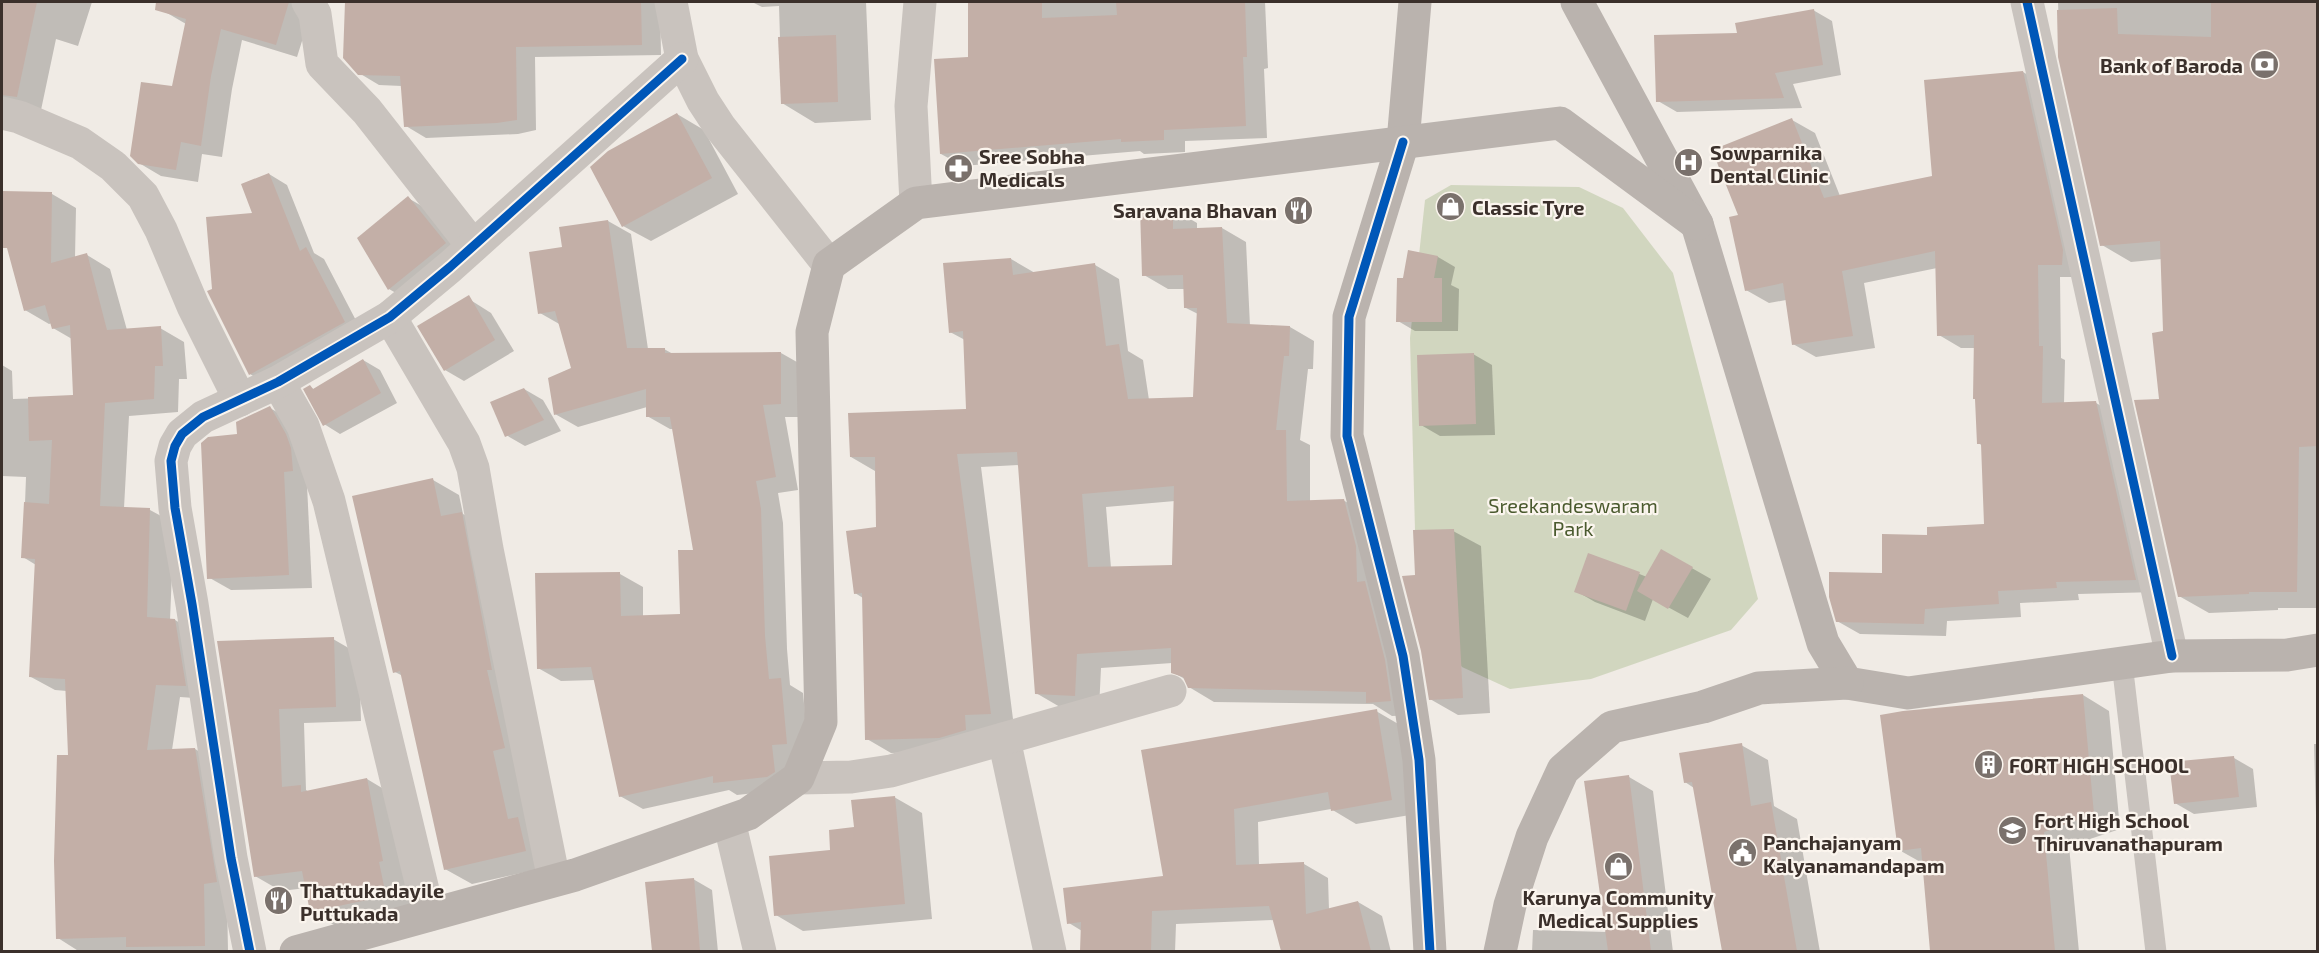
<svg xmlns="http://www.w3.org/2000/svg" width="2319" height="953" font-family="'Exo 2',sans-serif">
	<rect width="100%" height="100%" fill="#f0ebe5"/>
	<path fill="#d1d6bf" d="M1451,185L1579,187L1623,208L1673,273L1758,599L1731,630L1591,679L1510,689L1462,667L1417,608L1410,338L1425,200Z"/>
	<g fill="#0003" fill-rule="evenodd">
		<path d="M2,2H92L78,46L56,39L41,110L2,104Z"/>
		<path d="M165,2H305L313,6L297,57L242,40L232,89L222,157L202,154L198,182L161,176L139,163L173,88L186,24L162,10Z"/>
		<path d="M347,2H660L661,55L535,57L536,130L518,134L426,138L406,126L402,86L379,85L359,73L344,58Z"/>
		<path d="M752,2H866L871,120L815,123L782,103L779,6L762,7Z"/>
		<path d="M969,2H1265L1268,68L1264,69L1267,138L1185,141V152L1144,154L1140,151L963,166L941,154L969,58Z"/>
		<path d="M2058,2H2318V608H2278V610L2209,613L2179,596L2161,401L2164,333L2162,259L2131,262L2102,245L2060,56Z"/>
		<path d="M1813,10L1832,21L1841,75L1793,84L1802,108L1677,112L1658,101L1739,35Z"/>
		<path d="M2023,72L2045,85L2084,277H2060L2061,358L2065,360L2064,404L2096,403L2119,416L2158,592L2078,594L2079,600L2020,603L2021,617L1947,621L1946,636L1860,634L1837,621L1883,574L1929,537L1986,525L1983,446L1978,443L1975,348H1961L1939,335L1937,268L1864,283L1875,348L1816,357L1793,344L1786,300L1769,303L1746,290L1741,216L1792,120L1815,133L1840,196L1934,177Z"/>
		<path d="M677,114L704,130L738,194L651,241L623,226Z"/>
		<path d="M269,174L287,185L314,253L324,259L362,332L268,385L250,374L213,290L255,215Z"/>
		<path d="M2,193L52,194L76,208L75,258L87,255L110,269L127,330L160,328L184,342L187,379H179L178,412L129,416L124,508L150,510L174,523L170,620H175L199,634L209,699L180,697L172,750L195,749L219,763L227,897L228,952H80L58,938L69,756L67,691L55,690L31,677L36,565L23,557L26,477L2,476V365L12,371L13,399L74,397L72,339L53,328L52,323L49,324L25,310L2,221Z"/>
		<path d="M408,198L427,209L464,254L408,300L389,289L359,238Z"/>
		<path d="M1173,209L1197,223V229L1222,228L1246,242L1250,326L1290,327L1314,341L1313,369H1308L1300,440L1310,445V501L1343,500L1368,515L1415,715L1392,716L1373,704L1214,702L1189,687L1185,679L1172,672V663L1101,668L1099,709L1060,707L1036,693L1020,465L981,467L1014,727L964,751L891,753L867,739L863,598L855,593L877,528L875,471L851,457L968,410L965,340L950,332L1011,259L1035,273L1095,265L1119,279L1128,351L1143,360L1149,400L1194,399L1198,314L1186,308L1185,289H1168L1144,275ZM1175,501L1173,566L1111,568L1106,507Z"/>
		<path d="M608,221L631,234L648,349H664L673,354L781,353L804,366V417H785L798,490L778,493L783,523L787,649L790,685L803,693L809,756L790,789L737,795L729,790L643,809L620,796L595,680L561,681L538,668L620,574L643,587V617L681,615L694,551L674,429H670L647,416V407L578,427L555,414L573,369L561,325L540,313L563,248Z"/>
		<path d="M1409,252L1438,257L1455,267L1451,285L1459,289L1458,331H1415L1398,321Z"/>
		<path d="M472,301L491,313L514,351L464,381L445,370Z"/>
		<path d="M1473,354L1492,365L1495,435L1440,436L1421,425Z"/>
		<path d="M363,360L380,370L397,403L340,434L324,424L310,387L315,390Z"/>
		<path d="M524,389L543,400L561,431L525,446L506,435Z"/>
		<path d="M270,408L294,422L307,485L312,588L231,590L208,577L239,435Z"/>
		<path d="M433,480L459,495L463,514L488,528L552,866L472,884L445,869L403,676L395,672Z"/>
		<path d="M1453,531L1481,546L1490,713L1458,715L1430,699L1416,576Z"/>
		<path d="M1662,551L1711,579L1688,618L1653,599L1645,621L1595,602L1576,591L1589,554L1647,577Z"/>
		<path d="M333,639L359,654L361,721L304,723L306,790L309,792L367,779L392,794L411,910L336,926L311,911L306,888L281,891L255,876L218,642Z"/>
		<path d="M2083,695L2109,711L2120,829L2069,846L2079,952H1931L1924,864L1899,850Z"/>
		<path d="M1376,711L1400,725L1416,814L1356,824L1331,809L1258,822L1259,866L1304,864L1328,878L1329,910L1358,902L1382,916L1391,952H1282L1274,920L1176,924L1175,952H1081L1082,931L1069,923L1165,877L1143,752Z"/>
		<path d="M2314,744H2318V886Z"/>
		<path d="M1741,745L1768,760L1774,806L1797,819L1820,952H1723L1694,788L1685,782Z"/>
		<path d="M2234,758L2253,769L2257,807L2194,814L2175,803Z"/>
		<path d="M1629,777L1653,791L1673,952H1532L1533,930L1607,932Z"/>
		<path d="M894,797L922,813L932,919L803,931L776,915L832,851L856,828Z"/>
		<path d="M693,879L712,890L718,952H653L647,884Z"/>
	</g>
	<g fill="#c3afa7" fill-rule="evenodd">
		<path d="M2,2H37L17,97L2,95Z"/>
		<path d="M156,2H289L276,45L221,29L211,76L201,146L181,142L176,170L138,164L130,156L141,82L172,86L186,19L155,10Z"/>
		<path d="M345,2H641L642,45L516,47L517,120L497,123L404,127L400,76L358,75L343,58Z"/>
		<path d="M968,2H1042V18L1117,15L1116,2H1245L1247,57H1243L1246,126L1164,130V140L1121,142V139L940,154L934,59L968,57Z"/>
		<path d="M2211,2H2318V446L2299,447L2297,592H2249V594L2178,597L2134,400L2159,399L2152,333L2163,331L2160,241L2100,246L2058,57L2057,10L2117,8L2118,34L2211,37Z"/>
		<path d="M1814,9L1823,65L1775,73L1784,98L1656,102L1654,35L1737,33L1735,23Z"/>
		<path d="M836,35L838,102L781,104L778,37Z"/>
		<path d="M2023,71L2063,250L2062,265H2038L2039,346H2043L2042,403L2096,401L2136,580L2056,582L2057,588L1998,591L1999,604L1925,609L1924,624L1836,622L1829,597V572L1882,573V534L1927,535V527L1984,524L1981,444H1977L1975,399H1973L1974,335L1937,336L1935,251L1842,271L1853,336L1792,345L1783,283L1745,291L1729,217L1738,215L1712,150L1792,118L1824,198L1932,176L1924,80Z"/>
		<path d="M677,113L712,178L622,227L590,167L608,151Z"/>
		<path d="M269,173L300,251L306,247L345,322L249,375L207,291L212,289L206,217L252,213L241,184Z"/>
		<path d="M2,191L52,192L51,263L87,253L107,330L161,326L163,366H155L154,399L105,403L100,506L150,508L147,617L175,619L186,686L156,685L147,750L195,748L217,882L204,884L205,946L126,947V937L56,939L54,861L57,755H68L65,679L29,677L35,559L21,558L24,502L49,504L52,440L29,441L28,397L73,395L70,325L52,329L45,305L24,311L7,248H2Z"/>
		<path d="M408,196L446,243L388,290L357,238Z"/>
		<path d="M1140,208H1173V229L1222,227L1227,323L1290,326L1289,356H1284L1276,430H1286L1287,501L1344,499L1356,546L1357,582L1365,581L1385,660L1391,701L1366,703V692L1188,688L1183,677L1171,673V648L1077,654L1075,696L1035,694L1017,452L957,454L991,714L965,715L966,730L939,738L865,740L862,593L854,594L846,531L876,527L875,457H850L848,413L966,409L963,331L949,333L943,263L1011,258L1013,275L1095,263L1106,346L1119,344L1128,399L1193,397L1197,308H1184L1183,275L1142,276ZM1174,486L1172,565L1088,567L1082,494Z"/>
		<path d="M608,220L627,348H665V353L781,352V404L763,405L776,477L756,481L761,509L765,636L769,679L781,678L787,744L772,745L775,772L767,777L713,783V776L619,797L591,667L537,669L535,573L620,572L621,616L680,614L678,550H693L670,417H646V389L554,415L548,378L571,368L555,311L538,314L529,252L562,247L559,227Z"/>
		<path d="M1408,250L1438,256L1434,278H1442V322H1396L1397,278H1403Z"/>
		<path d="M469,295L495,340L444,371L417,326Z"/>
		<path d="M1474,353L1476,424L1419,426L1417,355Z"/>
		<path d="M363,359L381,393L323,426L303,389L310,385L313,389Z"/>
		<path d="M524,388L544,420L505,437L490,402Z"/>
		<path d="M270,406L286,434L291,448L293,471L284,472L289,575L207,579L201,443L208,437L237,434L236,422Z"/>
		<path d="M433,478L441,516L462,512L492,670H487L505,748L493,751L508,819L518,817L526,851L444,870L400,671L393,673L352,496Z"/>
		<path d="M1454,529L1463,698L1429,700L1421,651L1402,576L1415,575L1413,530Z"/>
		<path d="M1661,549L1693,567L1668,609L1637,591Z"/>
		<path d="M1588,553L1640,572L1626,611L1574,592Z"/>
		<path d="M334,637L336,707L279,709L282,787L301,785V792L367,778L383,861L379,862L386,896L310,912L302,871L254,877L217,641Z"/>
		<path d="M2083,694L2094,814L2044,832L2055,951H1930L1921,848L1898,851L1880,715L1903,711Z"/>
		<path d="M1377,709L1392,800L1331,811L1328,792L1234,809L1236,865L1304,862L1306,914L1358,901L1371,951H1281L1269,906L1152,911L1151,951H1080L1081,922L1067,924L1063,888L1163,876L1141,750Z"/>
		<path d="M1742,743L1751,806L1771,802L1797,951H1722L1692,782L1684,783L1679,753Z"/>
		<path d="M2234,756L2239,797L2174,804L2169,762Z"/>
		<path d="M1629,775L1651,951H1608L1584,781Z"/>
		<path d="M895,796L905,904L774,916L769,856L830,850L829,830L854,827L851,800Z"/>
		<path d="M694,878L700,951H652L645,882Z"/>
	</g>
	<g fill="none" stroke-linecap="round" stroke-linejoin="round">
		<path stroke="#c9c3be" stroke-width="21" d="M2122,663L2156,952"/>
		<g stroke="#c9c3be" stroke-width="33">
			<path d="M308,2L315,14L322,64L367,111L473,246"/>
			<path d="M671,2L682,59L703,101L720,127L829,265"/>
			<path d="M2027,2L2172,656"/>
			<path d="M2,113L19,117L80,143L113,166L143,196L161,230L193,306L240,400"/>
			<path d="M916,203L911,106L920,2"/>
			<path d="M390,317L464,443L473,468L487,549L554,880"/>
			<path d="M278,382L303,426L329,501L429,915"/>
			<path d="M1004,739L1050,952"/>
			<path d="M798,778L851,777L891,771L1170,691"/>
			<path d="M729,821L760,952"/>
			<path d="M250,952L231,858L192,604L175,508L171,461L175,446L182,434L203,417L278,382L390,317L450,267L682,59"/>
		</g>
		<g stroke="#bab3ae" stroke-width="33">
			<path d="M1415,2L1403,142L1349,317L1347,436L1403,656L1419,760L1430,952"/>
			<path d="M1577,2L1697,224L1823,643L1847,683L1908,693L2172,656L2287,655L2318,650"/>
			<path d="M296,952L575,875L748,814L798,778L821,722L812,332L829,265L916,203L1560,123L1697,224"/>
			<path d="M1500,952L1510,905L1532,837L1563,770L1612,727L1703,707L1759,688L1847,683"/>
		</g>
		<defs>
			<g id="cycleway">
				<path d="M2027,2L2172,656"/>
				<path d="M1403,142L1349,317L1347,436L1403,656L1419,760L1430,952"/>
				<path d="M250,952L231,858L192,604L175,508L171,461L175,446L182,434L203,417L278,382L390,317L450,267L682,59"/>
			</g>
		</defs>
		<use href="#cycleway" stroke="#fbf5ee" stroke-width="13"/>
		<use href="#cycleway" stroke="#0057b8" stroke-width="9"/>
	</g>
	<defs>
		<symbol id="bank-disc" viewBox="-11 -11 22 22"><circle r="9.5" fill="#7a716c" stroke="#fbf5ee"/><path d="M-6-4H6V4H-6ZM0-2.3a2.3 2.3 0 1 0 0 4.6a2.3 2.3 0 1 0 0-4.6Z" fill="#fff"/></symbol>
		<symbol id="hospital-disc" viewBox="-11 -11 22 22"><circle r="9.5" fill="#7a716c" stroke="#fbf5ee"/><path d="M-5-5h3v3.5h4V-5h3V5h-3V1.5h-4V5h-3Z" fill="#fff"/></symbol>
		<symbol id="pharmacy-disc" viewBox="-11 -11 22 22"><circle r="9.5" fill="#7a716c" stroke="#fbf5ee"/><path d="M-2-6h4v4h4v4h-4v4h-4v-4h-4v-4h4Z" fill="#fff"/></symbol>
		<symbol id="shop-disc" viewBox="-11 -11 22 22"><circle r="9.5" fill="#7a716c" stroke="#fbf5ee"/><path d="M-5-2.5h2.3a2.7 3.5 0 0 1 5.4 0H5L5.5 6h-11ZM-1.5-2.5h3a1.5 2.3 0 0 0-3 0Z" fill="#fff"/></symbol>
		<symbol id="restaurant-disc" viewBox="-11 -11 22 22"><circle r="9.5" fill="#7a716c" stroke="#fbf5ee"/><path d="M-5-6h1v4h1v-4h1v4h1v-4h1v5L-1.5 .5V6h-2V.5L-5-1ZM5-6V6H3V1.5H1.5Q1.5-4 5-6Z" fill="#fff"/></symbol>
		<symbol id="building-disc" viewBox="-11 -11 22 22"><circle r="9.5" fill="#7a716c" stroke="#fbf5ee"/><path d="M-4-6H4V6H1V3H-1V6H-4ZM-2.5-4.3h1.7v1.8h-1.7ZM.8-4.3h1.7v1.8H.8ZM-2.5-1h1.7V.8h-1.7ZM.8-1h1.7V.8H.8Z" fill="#fff"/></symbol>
		<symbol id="school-disc" viewBox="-11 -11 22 22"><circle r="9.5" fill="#7a716c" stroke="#fbf5ee"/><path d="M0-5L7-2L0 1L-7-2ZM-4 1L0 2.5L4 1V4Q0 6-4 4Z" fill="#fff"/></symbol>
		<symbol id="civic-disc" viewBox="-11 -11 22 22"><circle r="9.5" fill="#7a716c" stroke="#fbf5ee"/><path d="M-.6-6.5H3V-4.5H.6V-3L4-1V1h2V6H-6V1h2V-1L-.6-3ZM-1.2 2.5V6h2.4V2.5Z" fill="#fff"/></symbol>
	</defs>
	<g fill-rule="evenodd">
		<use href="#bank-disc" x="2248" y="48" width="33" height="33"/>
		<use href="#hospital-disc" x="1672" y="146" width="33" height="33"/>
		<use href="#pharmacy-disc" x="942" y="152" width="33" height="33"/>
		<use href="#shop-disc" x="1434" y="190" width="33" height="33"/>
		<use href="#restaurant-disc" x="1282" y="194" width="33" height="33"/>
		<use href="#building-disc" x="1972" y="748" width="33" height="33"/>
		<use href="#school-disc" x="1996" y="814" width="33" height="33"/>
		<use href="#civic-disc" x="1726" y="836" width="33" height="33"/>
		<use href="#shop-disc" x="1602" y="850" width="33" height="33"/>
		<use href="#restaurant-disc" x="262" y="884" width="33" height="33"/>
	</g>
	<g text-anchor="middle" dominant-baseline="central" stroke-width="4.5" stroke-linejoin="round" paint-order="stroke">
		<g font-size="20" font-weight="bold" fill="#3b302b" stroke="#fbf5ee" text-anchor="start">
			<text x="2243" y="65" text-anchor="end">Bank of Baroda</text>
			<text x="1710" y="152">Sowparnika<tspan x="1710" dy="23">Dental Clinic</tspan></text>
			<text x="979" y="156">Sree Sobha<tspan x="979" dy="23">Medicals</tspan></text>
			<text x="1472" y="207">Classic Tyre</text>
			<text x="1277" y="210" text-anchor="end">Saravana Bhavan</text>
			<text x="2009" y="765">FORT HIGH SCHOOL</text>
			<text x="2034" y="820">Fort High School<tspan x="2034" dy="23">Thiruvanathapuram</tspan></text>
			<text x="1763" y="842">Panchajanyam<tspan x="1763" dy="23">Kalyanamandapam</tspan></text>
			<text x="300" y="890">Thattukadayile<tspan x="300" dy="23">Puttukada</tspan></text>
			<text x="1618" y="897" text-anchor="middle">Karunya Community<tspan x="1618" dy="23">Medical Supplies</tspan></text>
		</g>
		<g font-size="20" fill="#4a5a2e" stroke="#fbf5ee">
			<text x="1573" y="505">Sreekandeswaram<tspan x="1573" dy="23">Park</tspan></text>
		</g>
	</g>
	<rect width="2319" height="953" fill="none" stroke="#3b302b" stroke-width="6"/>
</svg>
